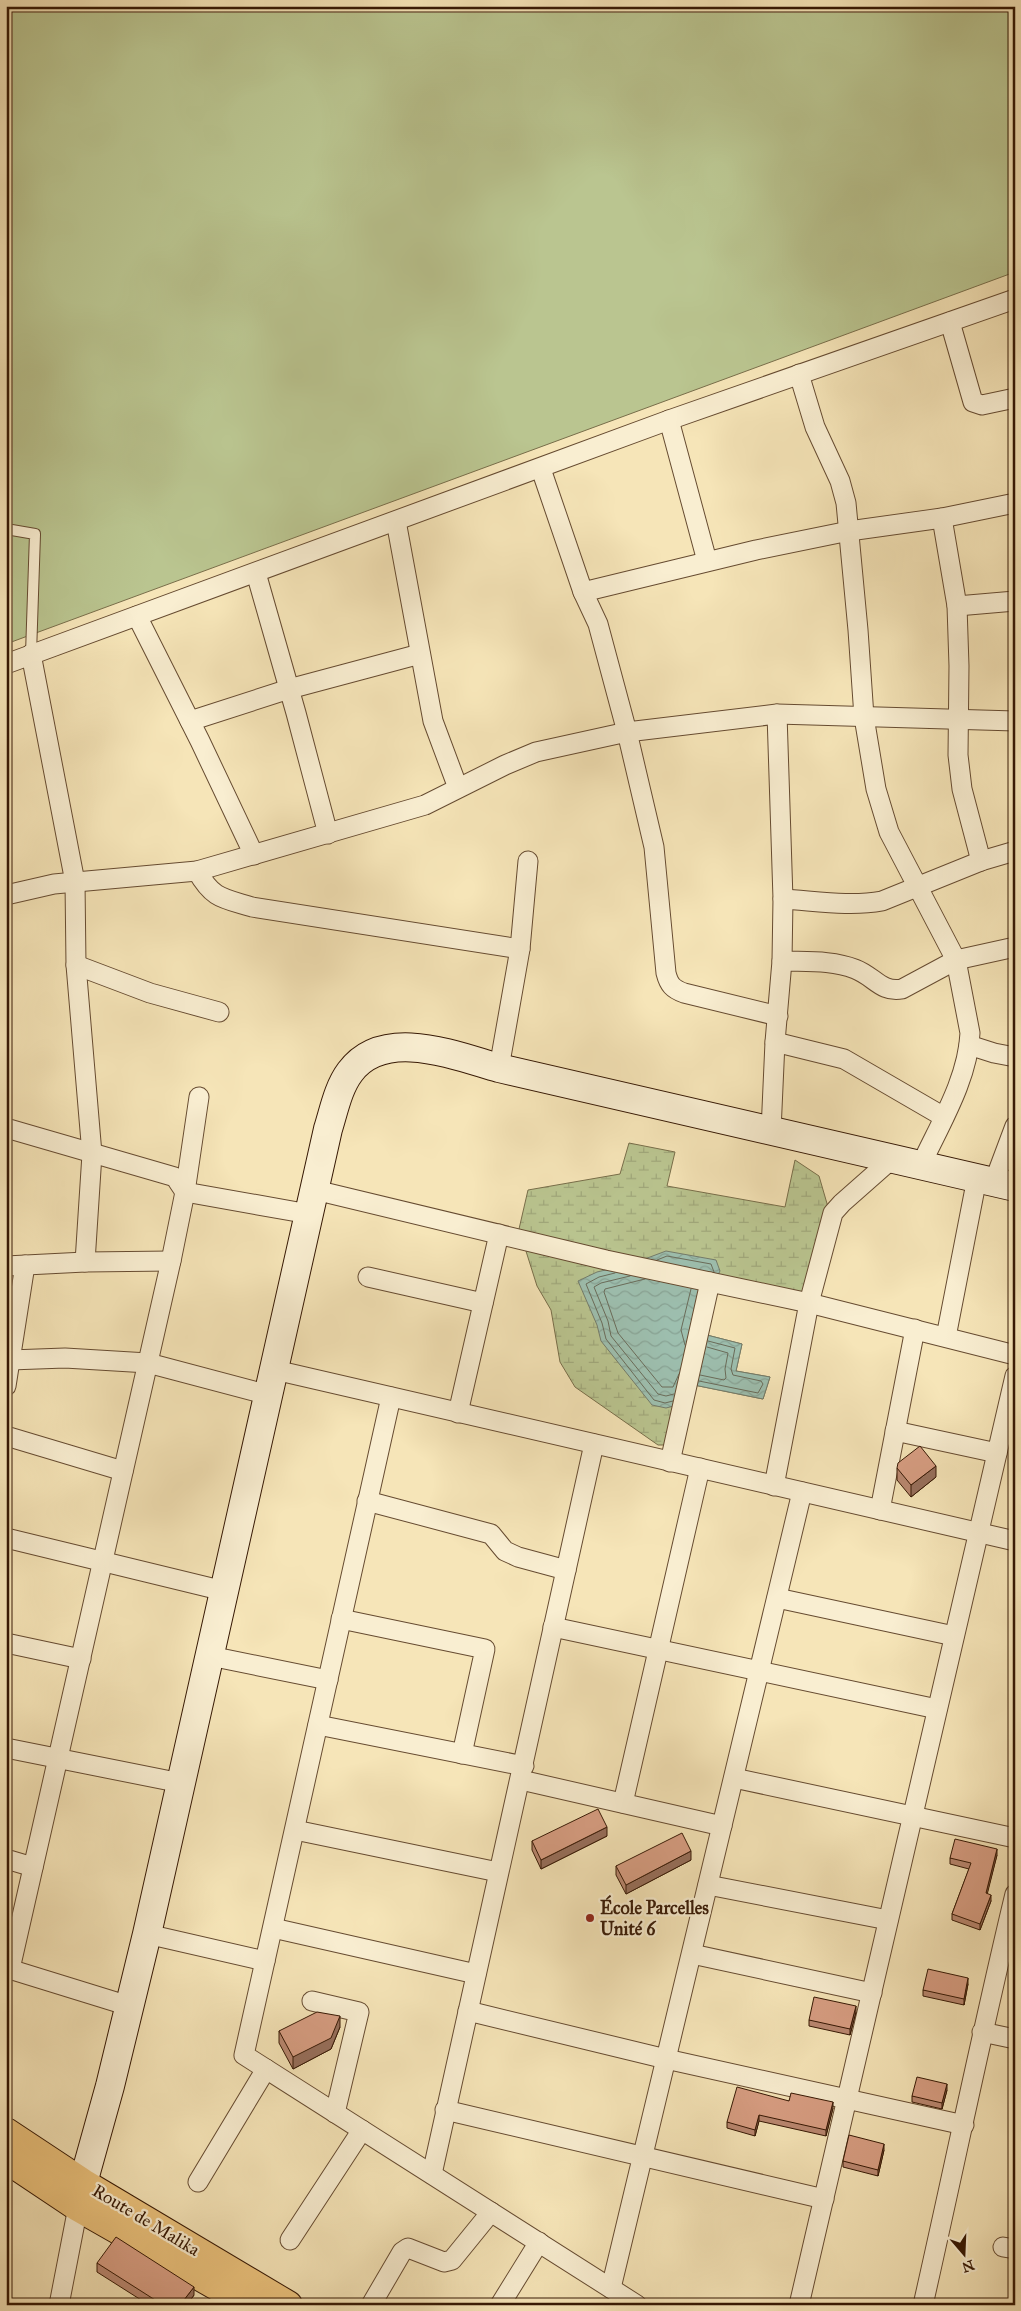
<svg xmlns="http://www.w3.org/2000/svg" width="1021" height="2311" font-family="'IM FELL Great Primer',serif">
	<defs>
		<pattern id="wetland-marsh" width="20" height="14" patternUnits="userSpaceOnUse" patternTransform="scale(1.25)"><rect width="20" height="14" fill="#bac590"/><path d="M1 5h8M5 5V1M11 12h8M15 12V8" fill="none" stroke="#a0a87b"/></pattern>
		<pattern id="water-waves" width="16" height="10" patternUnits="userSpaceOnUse" patternTransform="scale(1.25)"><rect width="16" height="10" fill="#9dbfaf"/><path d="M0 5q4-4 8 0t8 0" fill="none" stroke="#88a395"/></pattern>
	</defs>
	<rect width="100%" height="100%" fill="#f6e5b8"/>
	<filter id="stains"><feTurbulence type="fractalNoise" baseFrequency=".004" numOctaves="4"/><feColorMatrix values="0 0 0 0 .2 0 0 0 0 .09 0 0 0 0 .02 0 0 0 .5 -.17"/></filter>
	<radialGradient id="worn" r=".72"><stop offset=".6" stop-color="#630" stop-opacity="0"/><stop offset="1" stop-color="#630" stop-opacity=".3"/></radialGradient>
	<path fill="#bac590" stroke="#786e4a" d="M6,6H1015V272L6,644Z"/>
	<path fill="url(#wetland-marsh)" stroke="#786e4a" d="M629,1143L675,1152L667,1186L785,1207L795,1160L819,1176L828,1207L799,1311L711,1288L699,1333L742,1344L736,1371L770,1377L763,1399L694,1385L677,1445H658L575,1387L560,1362L551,1310L537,1286L519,1229L528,1190L620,1174Z"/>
	<path fill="url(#water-waves)" stroke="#747c6b" d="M666,1251L716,1260L720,1271L711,1288L699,1333L742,1344L736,1371L770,1377L763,1399L694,1385L689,1402L666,1408L652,1405L601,1341L597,1325L578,1281L597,1272L634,1263Z"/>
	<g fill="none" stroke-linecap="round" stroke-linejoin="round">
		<g stroke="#6a6c5a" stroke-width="1">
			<path d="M657,1260L667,1256L711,1264L714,1272"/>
			<path d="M615,1273L599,1277L586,1284L602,1323L606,1339L654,1400L665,1403L673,1401"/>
			<path d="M630,1276L601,1283L594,1287L608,1321L611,1336L658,1394L666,1396L674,1394"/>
			<path d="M645,1279L605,1289L604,1292L618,1333L662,1387H673L679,1374"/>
			<path d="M685,1345L681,1330L691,1289"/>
			<path d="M700,1375L724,1380L726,1378L725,1369L728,1353L707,1347"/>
			<path d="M699,1381L758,1393L763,1384L761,1381L733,1375L731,1369L735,1348L708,1341"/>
		</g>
		<defs>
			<path id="lane" d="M6,529L35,534L31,654"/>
			<g id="street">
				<path d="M950,322L973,402L982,405L1015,398"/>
				<path d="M799,374L815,427L840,481L846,503L858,630L864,717L876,789L889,832L956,960L970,1033C968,1079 940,1124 921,1165"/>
				<path d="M669,420L707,561"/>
				<path d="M541,469L583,592L598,624L627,732L654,847L666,973C669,985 673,989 684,993L778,1016"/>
				<path d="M942,518L957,606L959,666L958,755L962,789L981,861"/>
				<path d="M396,521L433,721L458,788"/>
				<path d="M256,573L296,713L328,834"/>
				<path d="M583,592L756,550L849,531L942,518L1015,503"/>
				<path d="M957,606L1015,601"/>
				<path d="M137,616L200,741L254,855"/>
				<path d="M31,654L75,882L76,965L92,1154L85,1262"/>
				<path d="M6,664L669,420L1015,299"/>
				<path d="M190,721L289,689L420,654"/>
				<path d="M197,871C213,899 222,898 252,907L520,949"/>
				<path d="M6,895L54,884L197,871L425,805L505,765L536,752L627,732L777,714L1015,721"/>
				<path d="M783,899C816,901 850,907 882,901L981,861L1015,851"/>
				<path d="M782,961C806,962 832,960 855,969C874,976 881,993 902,989L956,960L1015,947"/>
				<path d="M76,965L150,993L219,1012"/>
				<path d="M775,1042L844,1059L944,1117"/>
				<path d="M969,1045L994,1053L1015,1057"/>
				<path d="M499,1068L520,949L528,861"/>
				<path d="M6,1128L175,1177L185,1192L309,1214"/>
				<path d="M771,1131L775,1042L782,961L783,899L777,714"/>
				<path d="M994,1182L1015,1126"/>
				<path d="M315,1190L606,1260L809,1303L1015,1355"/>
				<path d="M6,1266L85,1262L171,1261"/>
				<path d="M368,1277L483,1303"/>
				<path d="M946,1337L977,1178"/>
				<path d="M10,1360L65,1358L148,1363L269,1395"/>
				<path d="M275,1370L1015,1541"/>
				<path d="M6,1386L25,1265"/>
				<path d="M391,1397L244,2055L637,2305"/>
				<path d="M458,1413L499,1234"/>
				<path d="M895,1431L997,1453"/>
				<path d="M6,1436L123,1471"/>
				<path d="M670,1462L710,1282"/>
				<path d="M774,1486L809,1303L833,1213L842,1203L893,1158"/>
				<path d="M367,1501L491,1534L505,1551L518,1557L566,1570"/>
				<path d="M880,1510L915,1329"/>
				<path d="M6,1538L224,1591"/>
				<path d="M777,1598L954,1636"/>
				<path d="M341,1619L485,1649L462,1754"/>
				<path d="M553,1627L937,1709"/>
				<path d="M6,1643L81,1659"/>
				<path d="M210,1656L328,1680"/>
				<path d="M318,1725L524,1766"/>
				<path d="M6,1748L181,1783"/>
				<path d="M734,1778L1015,1838"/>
				<path d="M521,1780L722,1826"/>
				<path d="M623,1803L700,1468"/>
				<path d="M295,1830L498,1872"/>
				<path d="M6,1859L33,1867"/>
				<path d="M708,1885L888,1920"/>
				<path d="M273,1928L476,1974"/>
				<path d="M147,1934L265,1961"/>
				<path d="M692,1954L872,1993"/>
				<path d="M6,1968L129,2006"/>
				<path d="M10,1969L171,1261L185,1192L199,1097"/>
				<path d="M312,2001L359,2012L335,2113"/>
				<path d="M468,2011L666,2059L964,2125"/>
				<path d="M982,2032L1015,2039"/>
				<path d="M445,2110L824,2199"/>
				<path d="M432,2174L594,1444"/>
				<path d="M198,2182L266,2069"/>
				<path d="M290,2240L362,2130"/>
				<path d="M1003,2247L1015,2249"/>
				<path d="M611,2288L802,1492"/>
				<path d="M59,2305L78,2207"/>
				<path d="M371,2305L402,2252L408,2248L444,2262L452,2260L491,2212"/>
				<path d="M500,2305L539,2242"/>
				<path d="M799,2305L1015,1376"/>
				<path d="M923,2305C954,2168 982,2031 1015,1894"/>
			</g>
			<path id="secondary" d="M79,2206L83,2183L110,2086L147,1934L328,1129C334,1110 338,1088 350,1072C384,1026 456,1056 499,1068L1015,1187"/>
			<g id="primary">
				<path d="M6,2132L83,2183L288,2305"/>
				<path d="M6,2159L78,2207L250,2305"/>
			</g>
		</defs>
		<use href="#lane" stroke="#664b31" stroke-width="12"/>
		<use href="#street" stroke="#664b31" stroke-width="21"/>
		<use href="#secondary" stroke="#361804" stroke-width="30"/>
		<use href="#primary" stroke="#361804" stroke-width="30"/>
		<use href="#lane" stroke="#f9eed1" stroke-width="10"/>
		<use href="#street" stroke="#f9eed1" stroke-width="19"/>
		<use href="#secondary" stroke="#f9eed1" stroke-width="28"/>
		<use href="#primary" stroke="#ebc27c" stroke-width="28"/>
	</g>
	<g fill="#ba8871" stroke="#361804">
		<path d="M897,1468L936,1477L911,1497L897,1480Z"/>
		<path d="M607,1836L541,1869L532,1850V1841Z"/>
		<path d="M997,1855L987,1893L991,1901L980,1930L952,1920V1914L969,1869L950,1864V1858Z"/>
		<path d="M691,1860L626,1894L616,1875V1866Z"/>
		<path d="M968,1984L964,2005L923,1996V1990Z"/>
		<path d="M856,2012L850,2035L809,2026V2020Z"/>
		<path d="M340,2027L331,2049L293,2069L279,2043V2031Z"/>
		<path d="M947,2090L942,2109L912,2102V2096Z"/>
		<path d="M789,2101L833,2108L826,2136L759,2121L755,2136L727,2128V2122Z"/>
		<path d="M884,2150L878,2176L843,2167V2161Z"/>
		<path d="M97,2263L194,2295L187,2305H149L97,2272Z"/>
	</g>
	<g fill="#976f5c" stroke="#361804">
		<path d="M936,1466V1477L911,1497V1485Z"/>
		<path d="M607,1827V1836L541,1869V1860Z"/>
		<path d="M997,1849V1855L986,1899V1893Z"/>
		<path d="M691,1851V1860L626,1894V1885Z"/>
		<path d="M991,1895V1901L980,1930V1924Z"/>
		<path d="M968,1978V1984L964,2005V1999Z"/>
		<path d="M856,2006V2012L850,2035V2029Z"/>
		<path d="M340,2016V2027L331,2049L293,2069V2057Z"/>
		<path d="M947,2084V2090L942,2109V2103Z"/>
		<path d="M833,2102V2108L826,2136V2130Z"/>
		<path d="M759,2115V2121L755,2136V2130Z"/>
		<path d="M884,2144V2150L878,2176V2170Z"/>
		<path d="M194,2287V2295L187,2305H180Z"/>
	</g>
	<g fill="#d89e83" stroke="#361804">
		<path d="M920,1446L936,1466L911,1485L897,1468L898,1463Z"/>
		<path d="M598,1809L607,1827L541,1860L532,1841Z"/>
		<path d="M682,1833L691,1851L626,1885L616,1866Z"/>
		<path d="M955,1839L997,1849L986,1893L991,1895L980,1924L952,1914L971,1863L950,1858Z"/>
		<path d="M928,1969L968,1978L964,1999L923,1990Z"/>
		<path d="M814,1997L856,2006L850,2029L809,2020Z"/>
		<path d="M317,2012L340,2016L331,2038L293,2057L279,2031Z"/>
		<path d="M917,2077L947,2084L942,2103L912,2096Z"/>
		<path d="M737,2087L789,2101L791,2093L833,2102L826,2130L759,2115L755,2130L727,2122Z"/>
		<path d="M849,2135L884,2144L878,2170L843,2161Z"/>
		<path d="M116,2237L194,2287L180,2305H163L97,2263Z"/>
	</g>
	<circle fill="#8f2418" stroke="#f9eed1" stroke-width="2" cx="590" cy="1918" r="5"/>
	<g text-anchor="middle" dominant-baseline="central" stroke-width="4.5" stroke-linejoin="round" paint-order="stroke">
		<g font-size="18" font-weight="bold" fill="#361804" stroke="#f9eed1" text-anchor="start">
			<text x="600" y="1908">École Parcelles<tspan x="600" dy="21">Unité 6</tspan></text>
		</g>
		<g font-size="18" fill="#361804" stroke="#f9eed1">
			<text transform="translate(146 2220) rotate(31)">Route de Malika</text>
		</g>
	</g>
	<rect width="1021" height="2311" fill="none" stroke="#f6e5b8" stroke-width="25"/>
	<rect x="8" y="8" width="1006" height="2296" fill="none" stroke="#361804" stroke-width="2.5"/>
	<rect x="12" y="12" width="996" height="2286" fill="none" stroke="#361804"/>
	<g transform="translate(964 2254) rotate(161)" stroke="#f9eed1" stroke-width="4" paint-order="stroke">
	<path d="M0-4L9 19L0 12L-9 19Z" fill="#361804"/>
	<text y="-8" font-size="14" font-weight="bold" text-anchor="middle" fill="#361804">N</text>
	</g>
	<rect width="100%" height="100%" filter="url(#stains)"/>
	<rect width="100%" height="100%" fill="url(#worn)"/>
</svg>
